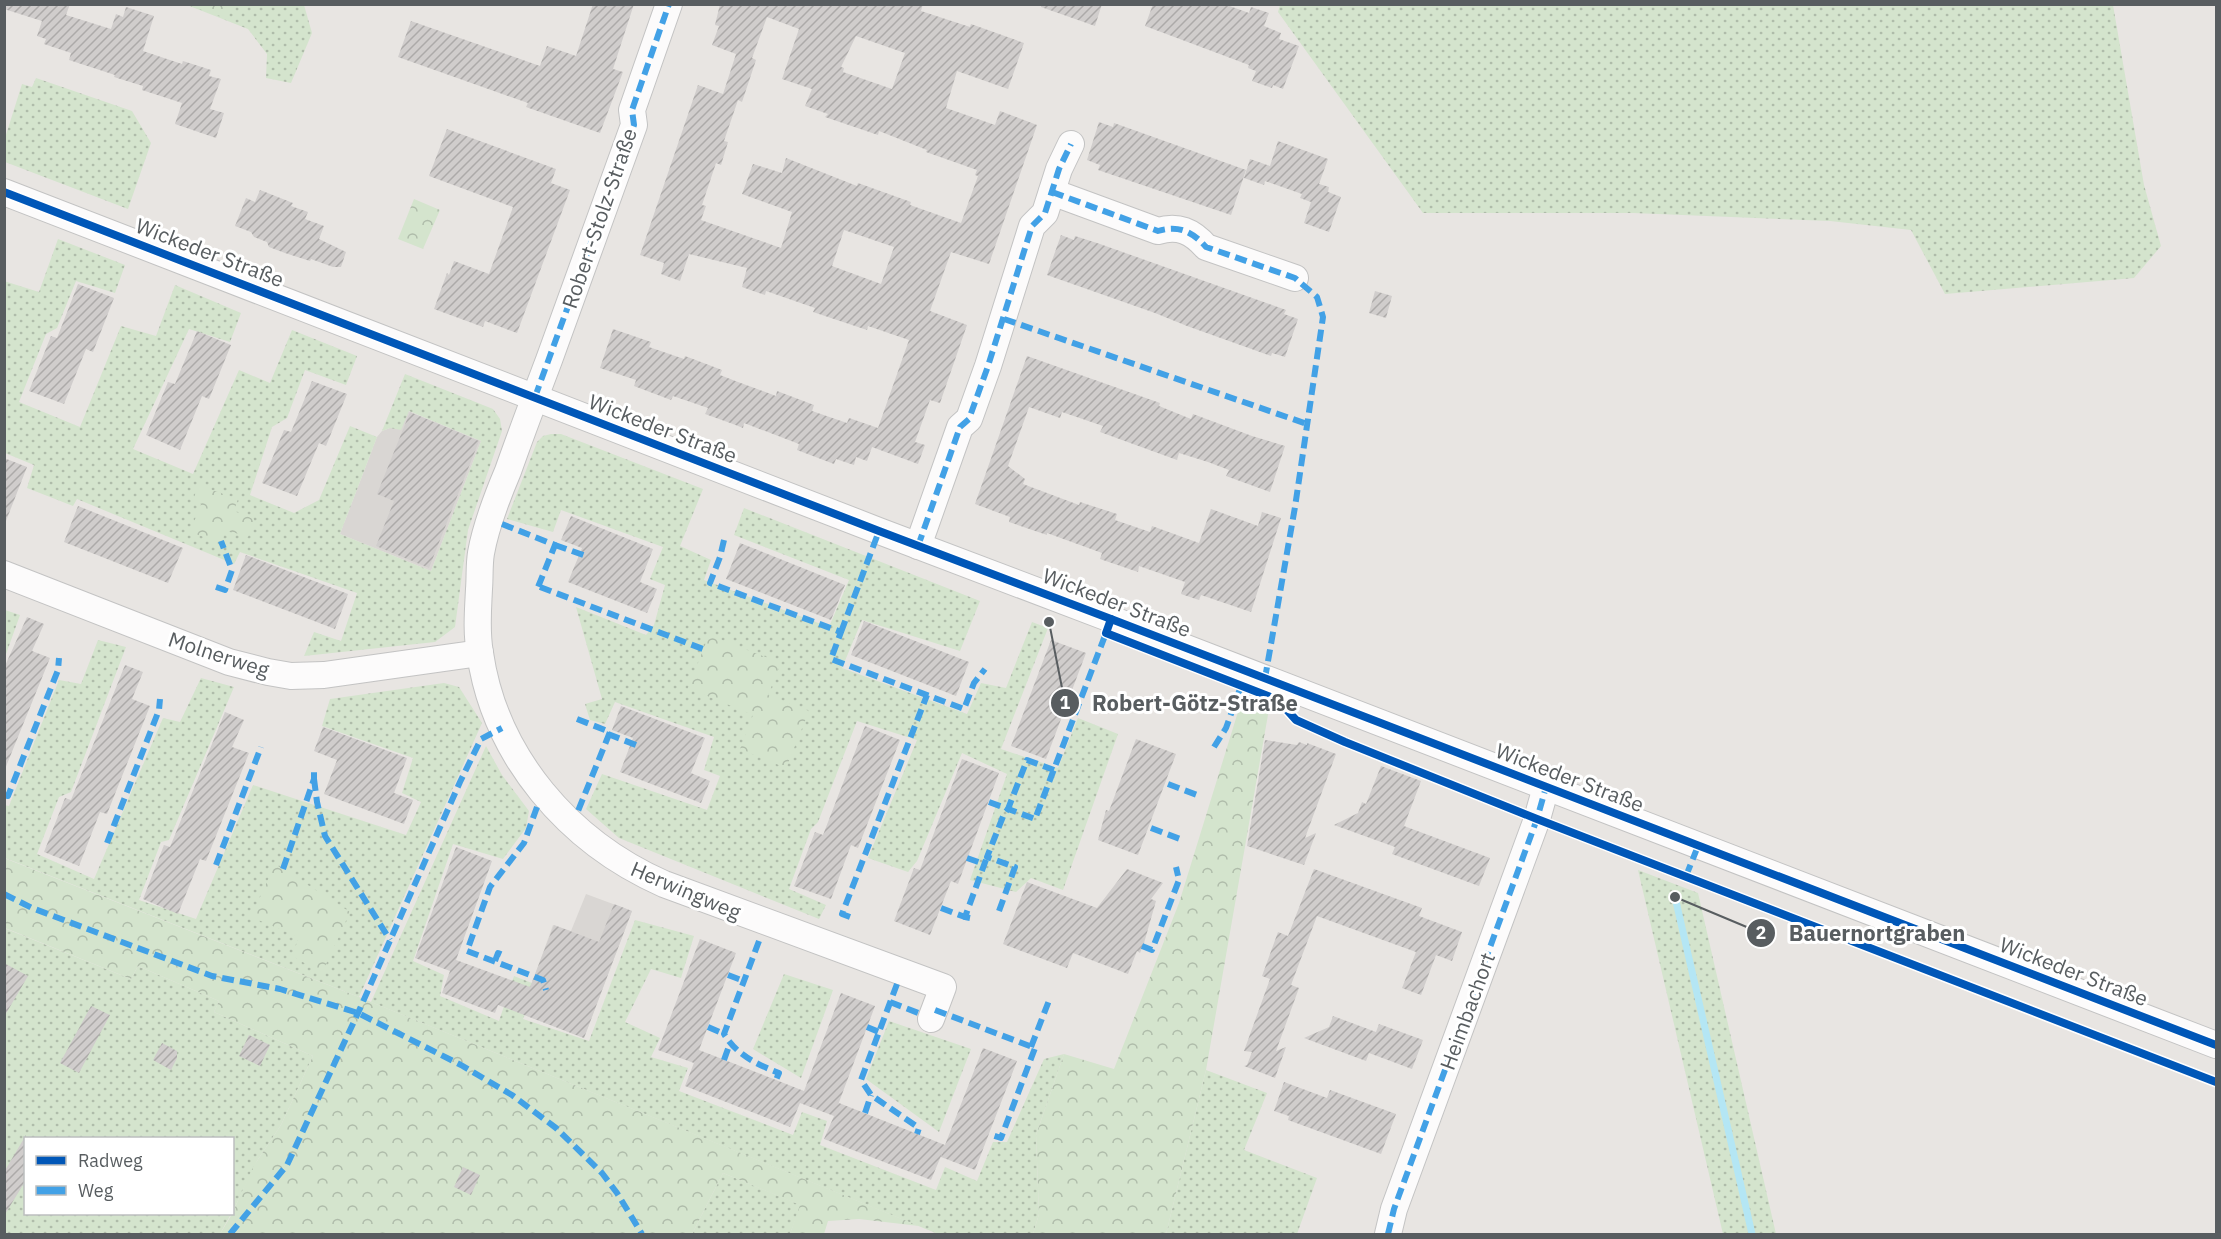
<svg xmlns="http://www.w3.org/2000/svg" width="2221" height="1239" font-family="'IBM Plex Sans',sans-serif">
	<defs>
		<pattern id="grass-dots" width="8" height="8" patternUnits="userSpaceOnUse" patternTransform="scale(1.5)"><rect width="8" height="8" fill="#d4e4cd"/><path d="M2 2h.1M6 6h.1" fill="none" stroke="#afbcaa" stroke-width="1.8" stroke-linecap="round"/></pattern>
		<pattern id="forest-crowns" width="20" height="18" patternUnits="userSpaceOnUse" patternTransform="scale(1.5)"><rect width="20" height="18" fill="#d4e4cd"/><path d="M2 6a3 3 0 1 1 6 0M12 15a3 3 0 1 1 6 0" fill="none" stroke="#afbcaa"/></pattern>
		<pattern id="building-hatch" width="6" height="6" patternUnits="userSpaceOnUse" patternTransform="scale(1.5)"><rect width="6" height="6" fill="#d0cdcc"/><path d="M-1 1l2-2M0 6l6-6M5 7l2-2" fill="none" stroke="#acaaa9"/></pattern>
	</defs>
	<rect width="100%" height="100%" fill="#e8e5e2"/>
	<g fill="#d9d6d3">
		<path d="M408,411L481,441L431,571L340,534L377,437L382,431L390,428Z"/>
		<path d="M586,894L632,911L584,1038L527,1016L536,972L553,925L571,931Z"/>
	</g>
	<g fill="url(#grass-dots)">
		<path d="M187,5H304L312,33L291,83L266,78L267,54L248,29Z"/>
		<path d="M1280,5H2113L2144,185L2161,246L2134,278L1945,294L1911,230L1830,221L1633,213H1423L1278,12Z"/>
		<path d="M36,78L132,111L151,143L128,209L5,162V138L22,84L32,87Z"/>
		<path d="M58,239L125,265L115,293L76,281L57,328L46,334L19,402L80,427L121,326L156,336L175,285L241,313L230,342L189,329L133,449L193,474L239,370L270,383L292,330L357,356L346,385L305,370L287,418L272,427L250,495L294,513L319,500L350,426L377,437L340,534L431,571L481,441L409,411L401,430L390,428L382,431L405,374L493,409L500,419L502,431L468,530L455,627L435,642L304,656L314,632L341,641L357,593L240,552L234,564L77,499L73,506L27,488L34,465L5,453L4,281L39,292Z"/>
		<path d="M551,434H561L703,489L680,546L711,560L704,580L829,627L849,580L734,535L744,508L980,601L960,651L862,620L842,668L967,714L981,683L1006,688L1032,622L1048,628L1001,749L1058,768L1078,718L1118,734L1063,890L1031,878L1016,892L970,880L1007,774L962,753L917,861L908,872L868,858L917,740L857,721L818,822L811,829L789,889L826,905L819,919L619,838L586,809L602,774L707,810L720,776L704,770L714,737L615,702L605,724L590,720L585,704L602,699L576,607L646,635L654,625L665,585L650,579L663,547L561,510L553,532L507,519L537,442L543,436Z"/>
		<path d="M5,610L20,615L5,657L4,610Z"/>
		<path d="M98,640L126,647L71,792L59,797L37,854L94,879L163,718L180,722L201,678L234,687L169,840L161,842L139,900L196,919L253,785L406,835L421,802L402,793L413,758L322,726L330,699L444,683L459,687L482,723L359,997L5,858L4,805L9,806L59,680L81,684Z"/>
		<path d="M486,746L502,775L529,811L526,828L503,859L453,844L413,961L444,975L440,996L499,1021L514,976L537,985L523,1019L589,1041L635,920L694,936L681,978L651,969L625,1022L660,1038L651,1057L688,1068L679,1091L793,1135L802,1112L827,1121L820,1145L936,1190L945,1167L977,1181L993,1142H1007L1044,1059L1064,1054L1036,1135L1039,1214L1033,1234H938L371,1002Z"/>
		<path d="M1638,870L1698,893L1776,1234H1723Z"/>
		<path d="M4,928L131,979L138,966L219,1001L214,1012L313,1056L281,1125L257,1161L233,1211L232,1138H26V1214H231L220,1234H5Z"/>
		<path d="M784,974L833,990L801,1078L753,1049Z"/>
		<path d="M889,1021L971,1049L939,1132L866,1079Z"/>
		<path d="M1206,1070L1267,1093L1244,1150L1317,1178L1297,1234H1166Z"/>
		<path d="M723,1173L801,1205L790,1234H692Z"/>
	</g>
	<g fill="url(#forest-crowns)">
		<path d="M187,5H231L226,18Z"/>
		<path d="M414,199L440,210L423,249L398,239Z"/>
		<path d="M198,485L238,499L234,511L254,519L248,537L226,530L222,540L218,542L190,532L201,504L193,501Z"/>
		<path d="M709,635L781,663L768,695L809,711L786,768L740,749L753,715L688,688Z"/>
		<path d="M1241,702L1269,709L1206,1070L1166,1234H1033L1039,1214L1036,1135L1064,1054L1114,1069L1179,903Z"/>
		<path d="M4,858L359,997L919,1226L859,1219L828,1221L824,1234H790L800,1205L723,1173L692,1234H220L232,1214L253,1167L281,1125L313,1056L214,1012L219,1001L138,966L131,979L5,928Z"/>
		<path d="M275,864L350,912L322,973L292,956L299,937L251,917Z"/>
	</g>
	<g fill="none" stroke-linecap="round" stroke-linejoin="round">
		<path stroke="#b4e6f4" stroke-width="7" d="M1675,897L1752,1234"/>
	</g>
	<g fill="url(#building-hatch)" fill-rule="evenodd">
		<path d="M4,4H70L66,15L111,29L116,14L123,17L126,7L154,16L143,51L182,64L183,61L211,70L209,76L221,79L210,109L224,113L216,138L175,124L182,103L142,90L143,86L114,77L115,75L69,60L71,53L44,44L46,39L37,36L42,21L4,9Z"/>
		<path d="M593,4H634L613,69L623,72L600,133L526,107L528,103L398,57L411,21L540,66L547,46L576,56Z"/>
		<path d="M720,4H923L921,11L970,27L971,24L1024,43L1008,89L957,71L946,108L995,125L1000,111L1037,125L989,264L951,252L930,311L967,325L940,403L930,400L915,442L925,445L918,464L872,447L867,461L856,457L854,465L836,459L834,464L797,450L799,444L744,423L743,428L733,424L705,414L708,408L673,396L671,400L634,386L636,380L600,368L613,329L651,342L649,347L684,359L685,356L722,370L720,375L738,382L776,396L777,391L814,405L812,411L847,423L849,418L878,428L909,340L868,326L867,330L813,312L815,308L766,291L765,295L742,287L747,268L689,254L680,281L661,274L664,263L640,255L698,85L723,94L736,54L712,45L719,26L715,25ZM767,17L799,29L782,79L812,89L805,106L828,114L825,117L878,135L879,131L927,150L926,152L977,170L975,175L978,176L961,223L910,205L911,202L858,183L857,186L786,158L782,173L753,164L742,194L792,212L781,248L701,220L706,206L702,205L716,163L721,165L728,142L724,141L738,100L742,102L756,60L752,58ZM856,36L905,53L892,89L843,72L844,68L841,67ZM844,230L894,247L881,284L832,266Z"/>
		<path d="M1041,4H1102L1095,26L1041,7Z"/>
		<path d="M1153,4H1224L1249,13L1251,7L1269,13L1264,26L1281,33L1279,39L1299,46L1283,89L1273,85L1272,88L1252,81L1256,71L1248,68L1249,65L1145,26Z"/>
		<path d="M1099,122L1113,127L1114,123L1246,170L1231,215L1098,170L1100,165L1087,160Z"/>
		<path d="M447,129L556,169L551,183L570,190L517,333L485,321L483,327L434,309L447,273L449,275L454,261L489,274L513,207L429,176Z"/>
		<path d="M1278,141L1328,159L1319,184L1329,187L1328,192L1341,197L1329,232L1304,223L1311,202L1300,198L1302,194L1265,181L1264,185L1244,178L1250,159L1270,166Z"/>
		<path d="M260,190L293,203L291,206L308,212L305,219L324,226L319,239L346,252L341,267H333L311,259L310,261L285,253L269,247L267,242L254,237L251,232L235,226L246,198L255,202Z"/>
		<path d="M1061,235L1074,240L1075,236L1100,244L1286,310L1284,314L1298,319L1285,357L1272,353L1271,356L1187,326L1155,313L1047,275Z"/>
		<path d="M78,284L114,298L93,352L86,349L64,404L29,391L51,336L57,338Z"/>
		<path d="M1375,291L1392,296L1386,318L1369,313Z"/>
		<path d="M197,331L231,345L209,399L202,396L180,450L146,435L168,382L175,384Z"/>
		<path d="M1027,356L1160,403L1159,406L1191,419L1193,414L1252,436L1285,446L1270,492L1226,476L1229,470L1208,462L1179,453L1177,460L1100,432L1103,426L1062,412L1060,418L1029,407L1008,466L1025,479L1023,484L1079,505L1080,502L1117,514L1115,520L1150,532L1152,526L1199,543L1211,509L1258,526L1262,512L1281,518L1251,612L1201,595L1199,600L1181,594L1185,582L1139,566L1138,572L1100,559L1102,553L1047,533V535L1009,522L1010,517L975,504Z"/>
		<path d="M312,381L347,394L326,446L319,443L297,496L262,483L284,430L291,432Z"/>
		<path d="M410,412L479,441L429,568L376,546L394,501L377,494Z"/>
		<path d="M4,458L27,467L6,521H4Z"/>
		<path d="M78,506L183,548L168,583L64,542Z"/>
		<path d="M571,516L653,549L640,582L657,589L647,613L568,582L582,548L561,540Z"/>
		<path d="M740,543L845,585L831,620L726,579Z"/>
		<path d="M246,555L348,594L335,629L233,590Z"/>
		<path d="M27,617L44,624L32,651L50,658L5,769L4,668Z"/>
		<path d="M864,621L969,662L956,696L851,655Z"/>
		<path d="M1051,640L1086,653L1046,759L1011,746Z"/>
		<path d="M125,665L143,672L132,699L150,706L107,814L100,812L79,866L44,852L65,798L71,800Z"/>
		<path d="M621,706L705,738L691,773L710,781L701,803L620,772L633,738L612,730Z"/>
		<path d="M225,712L244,720L232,747L249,753L206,861L200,859L178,914L143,899L164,845L170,847Z"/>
		<path d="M865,726L900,740L858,848L851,845L831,899L794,886L815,832L823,835Z"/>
		<path d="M323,727L407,758L394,793L413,800L404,824L324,794L337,760L314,751Z"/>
		<path d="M1136,739L1176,754L1138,855L1098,840L1106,810L1109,811Z"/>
		<path d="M1265,740L1297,745L1299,742L1307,745V743L1336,754L1305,838L1316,833L1304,865L1247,846Z"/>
		<path d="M962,759L999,773L958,884L951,881L930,935L894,921L914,868L920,870Z"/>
		<path d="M1381,766L1421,781L1404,826L1490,858L1479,886L1392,854L1395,847L1334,825L1358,813L1362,802L1366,804Z"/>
		<path d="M456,847L492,861L456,960L530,987L554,925L599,942L614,904L632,911L584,1038L498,1005L495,1013L442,993L450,971L415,958Z"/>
		<path d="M1127,869L1163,883L1151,899L1156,901L1144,943L1140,953L1137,951L1128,974L1073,953L1067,968L1003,944L1027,882L1097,908Z"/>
		<path d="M1314,869L1422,908L1419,916L1462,932L1452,961L1436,955L1421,995L1402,988L1416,952L1317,916L1291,985L1299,988L1276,1051L1286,1047L1275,1078L1244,1066L1247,1065L1252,1052L1244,1051L1270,979L1262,976L1278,932L1288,936Z"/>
		<path d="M700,939L736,953L699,1050L776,1080L804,1091L841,993L875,1006L838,1105L839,1103L945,1145L983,1048L1017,1061L975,1170L941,1157L944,1149L931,1180L824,1139L834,1116L800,1103L790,1127L685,1086L697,1055L694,1063L658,1050Z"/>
		<path d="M4,963L28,976L4,1017Z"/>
		<path d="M91,1006L110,1015L79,1073L60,1063Z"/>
		<path d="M1333,1016L1376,1032L1379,1024L1423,1040L1412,1069L1369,1053L1366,1061L1304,1038L1329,1027Z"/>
		<path d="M249,1035L270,1045L260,1066L239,1056Z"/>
		<path d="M162,1043L177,1051V1058L171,1070L153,1060Z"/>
		<path d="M1284,1082L1327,1098L1330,1090L1396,1114L1381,1154L1288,1120L1289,1116L1274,1111Z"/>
		<path d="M26,1135V1180L4,1216V1172Z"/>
		<path d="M463,1167L480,1175L471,1195L454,1187Z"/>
	</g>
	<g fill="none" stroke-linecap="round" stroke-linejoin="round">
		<defs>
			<g id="minor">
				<path d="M669,4L632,110L634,125C605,203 578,282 549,360C535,397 521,434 508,471C497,497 486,525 481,553C479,565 480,577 479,589C478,610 476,632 480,653C495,757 569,842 664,884L943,987L931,1019"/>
				<path d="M4,192L879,531L1111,619L2216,1045"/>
				<path d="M1052,192L1158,231C1178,225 1192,231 1206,247L1295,278"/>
				<path d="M918,546L960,427L969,419L988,366L1032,226L1045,213L1059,169L1071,144"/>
				<path d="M4,574L229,662L268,672L291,676L324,675L480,653"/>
				<path d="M1388,1234L1394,1209L1537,819L1546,787"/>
			</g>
		</defs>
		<use href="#minor" stroke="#c3c3c3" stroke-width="28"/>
		<use href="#minor" stroke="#fcfbfb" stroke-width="26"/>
		<g stroke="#42a1e6" stroke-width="6" stroke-dasharray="12 6" stroke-linecap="butt">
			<path d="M1052,192L1158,231C1178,225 1192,231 1206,247L1295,278L1317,297L1323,317L1295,507L1264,684"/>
			<path d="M1004,319L1307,424"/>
			<path d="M535,397L634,125L632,110L669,4"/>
			<path d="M502,524L555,545L536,592"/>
			<path d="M724,540L720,557L710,583L841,632L831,659L964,709L974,683L985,669"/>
			<path d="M555,545L589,557"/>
			<path d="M918,546L960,427L969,419L988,366L1032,226L1045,213L1059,169L1071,144"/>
			<path d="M216,587L225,590L232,570L221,541"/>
			<path d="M540,587L703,649"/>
			<path d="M841,632L879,531"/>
			<path d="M577,719L610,732L578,811"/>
			<path d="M608,734L641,747"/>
			<path d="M1214,747L1226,728L1241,686"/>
			<path d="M314,779L317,802L325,836L390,940"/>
			<path d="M1168,784L1197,795"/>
			<path d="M4,795L8,796L58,670L59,658"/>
			<path d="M989,802L1008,809L1027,760L1054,770"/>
			<path d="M537,807L524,843L490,887L467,951L543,980L546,990"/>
			<path d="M1151,828L1180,839"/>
			<path d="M107,843L159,710L160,699"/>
			<path d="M967,858L984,864"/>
			<path d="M216,865L261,747"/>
			<path d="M283,869L314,779V767"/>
			<path d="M1686,876L1698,846"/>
			<path d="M4,894L32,908L212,976L280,989L358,1013L461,1065L512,1095L556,1128L602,1173L617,1193L642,1234"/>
			<path d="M941,908L965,917"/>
			<path d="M999,911L1015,867L987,857L1004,814L1008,809L1035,819L1106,633"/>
			<path d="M850,917L842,914L927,695"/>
			<path d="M970,918L965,917L987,857"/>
			<path d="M759,941L724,1034C737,1055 756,1064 779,1073L776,1080"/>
			<path d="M1142,946L1152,950L1179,880L1176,867"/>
			<path d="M495,961L498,953L505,956"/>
			<path d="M728,975L744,981"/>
			<path d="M897,984L861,1080L871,1095L919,1128L917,1134"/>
			<path d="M890,1002L921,1014"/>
			<path d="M935,1010L1035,1048L1001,1138L989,1134"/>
			<path d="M708,1027L724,1034"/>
			<path d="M867,1027L879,1032"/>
			<path d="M1031,1047L1050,998"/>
			<path d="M724,1060L730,1043"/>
			<path d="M865,1113L871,1095"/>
			<path d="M230,1234L287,1165L358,1013L460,782L481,739L502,728"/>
			<path d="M1388,1234L1394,1209L1537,819L1546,787"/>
		</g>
		<defs>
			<g id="cycleway">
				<path d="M4,192L879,531L1111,619L2216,1045"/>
				<path d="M1111,619L1106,633L1278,700L1296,720L1345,742L1537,819L2216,1082"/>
			</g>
		</defs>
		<use href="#cycleway" stroke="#fff" stroke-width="11"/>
		<use href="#cycleway" stroke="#0057b8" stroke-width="8"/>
	</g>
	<g text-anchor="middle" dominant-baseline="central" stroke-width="6" stroke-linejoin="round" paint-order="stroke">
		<g font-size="21" fill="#585d60" stroke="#fff">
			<text transform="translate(599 218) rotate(-71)">Robert-Stolz-Straße</text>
			<text transform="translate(210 252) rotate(21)">Wickeder Straße</text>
			<text transform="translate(663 428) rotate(21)">Wickeder Straße</text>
			<text transform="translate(1117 602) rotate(21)">Wickeder Straße</text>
			<text transform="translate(219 654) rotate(18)">Molnerweg</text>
			<text transform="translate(1570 777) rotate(21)">Wickeder Straße</text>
			<text transform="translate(686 890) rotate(23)">Herwingweg</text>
			<text transform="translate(2074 971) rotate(21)">Wickeder Straße</text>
			<text transform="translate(1467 1011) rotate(-70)">Heimbachort</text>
		</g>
	</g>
	<path fill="none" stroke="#585d60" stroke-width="2" d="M1049 622L1065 703M1675 897L1761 933"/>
	<g fill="#585d60" stroke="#fff" stroke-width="2">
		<circle cx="1049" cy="622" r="6"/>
		<circle cx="1675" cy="897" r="6"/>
		<circle cx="1065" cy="703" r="15"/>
		<circle cx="1761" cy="933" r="15"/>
	</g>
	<g font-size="18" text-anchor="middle" font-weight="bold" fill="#fff">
		<text x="1065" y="709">1</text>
		<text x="1761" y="939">2</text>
	</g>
	<g font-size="22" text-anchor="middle" font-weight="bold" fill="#585d60" stroke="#fff" stroke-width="6" stroke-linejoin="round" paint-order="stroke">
		<text x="1195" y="711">Robert-Götz-Straße</text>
		<text x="1877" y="941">Bauernortgraben</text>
	</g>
	<rect width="2221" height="1239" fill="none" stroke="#585d60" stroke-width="12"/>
	<rect x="24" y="1137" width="210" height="78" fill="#ffffff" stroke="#bcbebf" stroke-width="1.5"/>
	<rect x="36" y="1156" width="30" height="9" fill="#0057b8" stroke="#bcbebf" stroke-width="1.5"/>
	<text x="78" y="1167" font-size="18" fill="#585d60">Radweg</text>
	<rect x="36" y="1186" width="30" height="9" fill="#42a1e6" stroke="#bcbebf" stroke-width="1.5"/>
	<text x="78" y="1197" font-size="18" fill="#585d60">Weg</text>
</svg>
